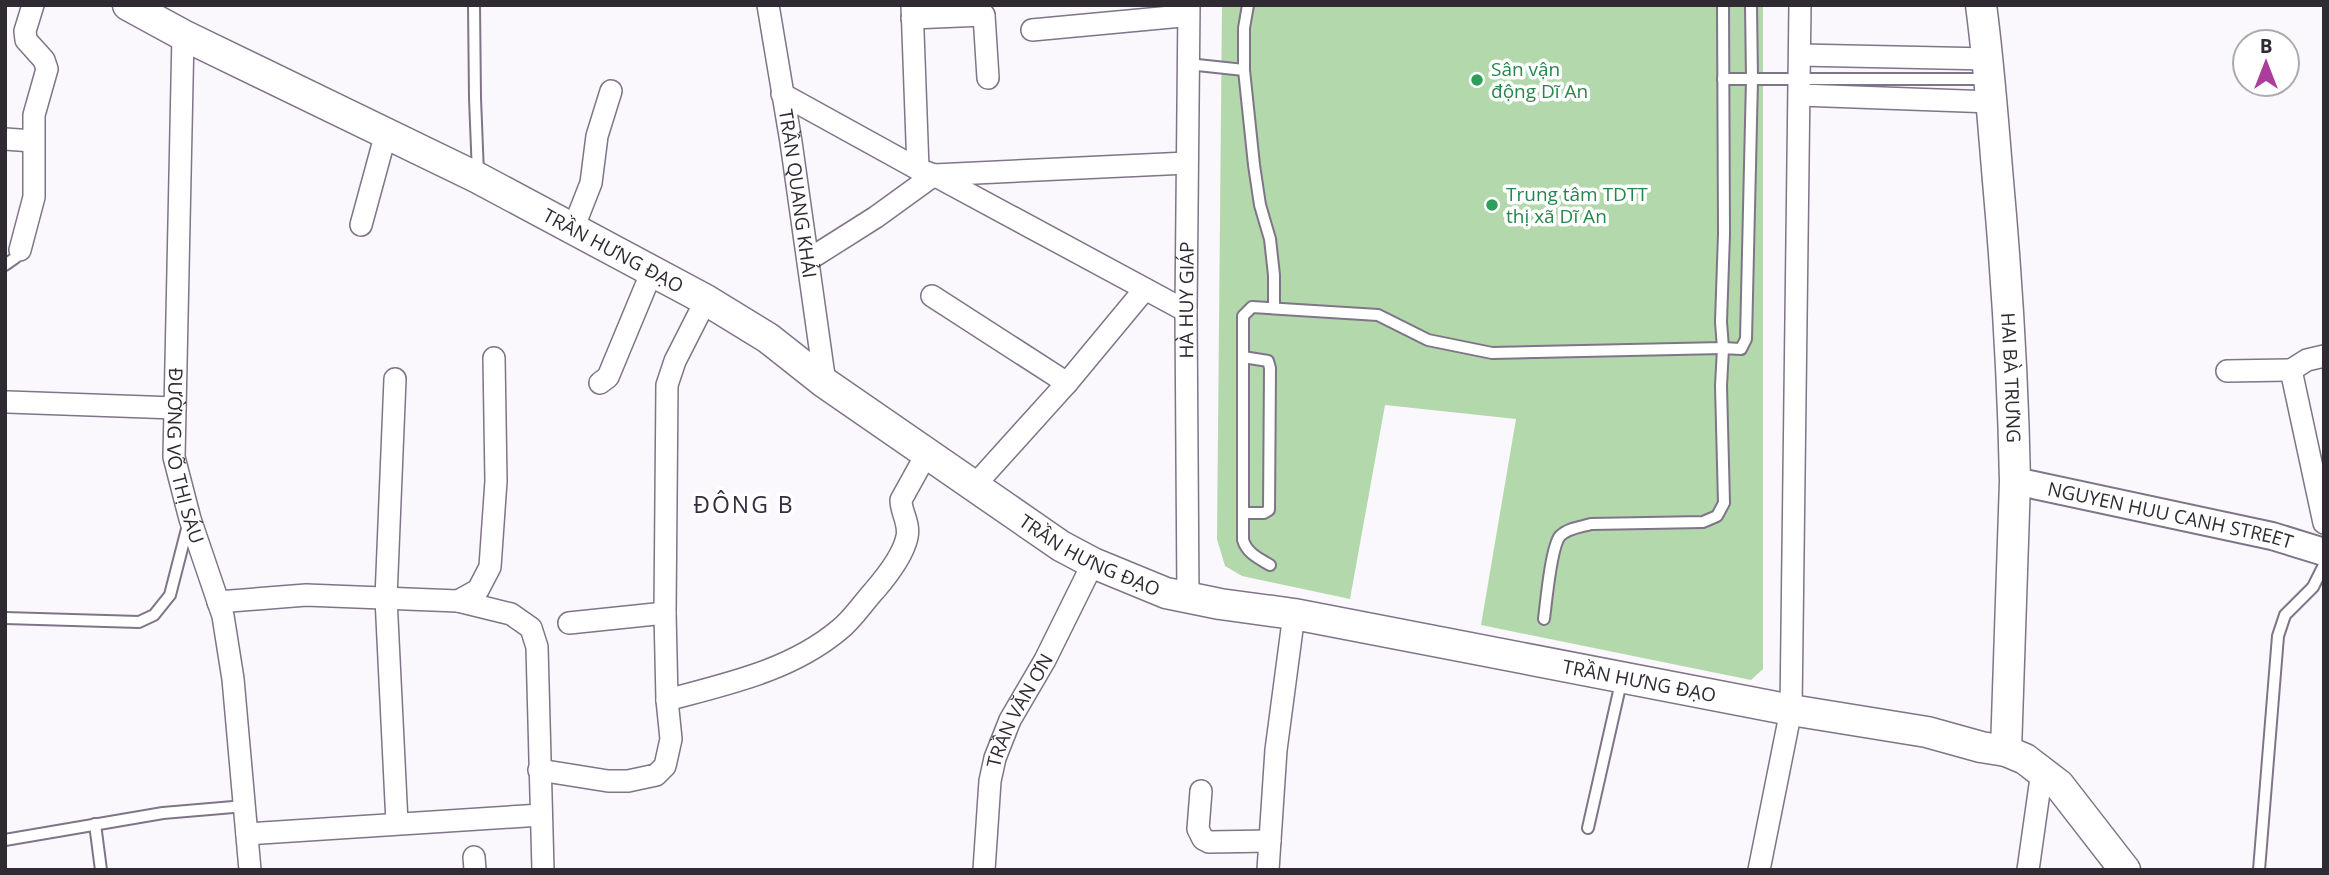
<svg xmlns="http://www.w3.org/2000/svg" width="2329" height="875" font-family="'Open Sans',sans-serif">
	<rect width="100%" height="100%" fill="#faf8fc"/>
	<path fill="#b3d8ab" d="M1222,5H1763V669L1751,680L1481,625L1516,419L1385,405L1350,599L1242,576L1225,566L1217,539Z"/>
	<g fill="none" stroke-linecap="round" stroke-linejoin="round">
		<defs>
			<g id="service">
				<path d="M474,5L475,98L478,174"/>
				<path d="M1751,5L1752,79H1987"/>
				<path d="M1188,64L1244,70V28L1248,5"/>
				<path d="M1244,70L1254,165L1260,205L1270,239L1274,275V307"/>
				<path d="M5,265L15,258L20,250"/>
				<path d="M1243,513H1264L1269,510L1270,368L1268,361L1243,357"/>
				<path d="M1270,565C1258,558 1247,553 1243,540V316L1252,307L1378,315L1428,340L1492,353L1723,348L1721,322L1724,234L1723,5"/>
				<path d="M5,618L139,622L154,615L170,595L188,525"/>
				<path d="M1544,619C1546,603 1551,547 1560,536C1568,528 1581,527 1591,524L1703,522L1717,516L1724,503L1721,386L1723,348L1741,349L1746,339L1752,79H1723"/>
				<path d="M95,824L101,870"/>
				<path d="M1588,828L1622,678"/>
				<path d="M5,840L163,813L245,806"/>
				<path d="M2259,870L2278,636L2285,615L2313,587L2324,565"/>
			</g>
			<g id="minor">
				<path id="s1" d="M768,5L791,142L825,383"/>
				<path d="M912,5L918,169"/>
				<path d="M912,18L984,15L988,78"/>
				<path d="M1032,30L1182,16"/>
				<path id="s2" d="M183,35L174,457L190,519L223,616L233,679L250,870"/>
				<path d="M1800,55L1989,59"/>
				<path d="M782,94L918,169L934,175L1186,311"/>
				<path d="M1800,95L1992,102"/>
				<path d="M5,139L33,141"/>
				<path d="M361,225L386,133"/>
				<path d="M573,229L591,183L597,136L611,91"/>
				<path d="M20,250L34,197V115L47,69L44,60L26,40L25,31L33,5"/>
				<path d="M808,260L876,217L934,175L1187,163"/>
				<path d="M932,296L1067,383"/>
				<path d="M2324,356L2307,360L2291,370L2324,523"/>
				<path d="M2227,371L2291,370"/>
				<path d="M395,379L386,598L397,823"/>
				<path d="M600,383L608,377L652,271"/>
				<path d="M8,402L175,408"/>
				<path d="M974,486L1067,383L1145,289"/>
				<path id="s3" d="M1188,598L1186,311L1189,5"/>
				<path d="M458,601L511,614L531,628L537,647L543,870"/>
				<path d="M218,602L306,595L458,601L478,590L490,567L496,481L494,358"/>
				<path d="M569,623L665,613"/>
				<path d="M667,700C726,684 790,671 839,630C852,620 863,603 874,591C887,576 903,556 907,537C910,523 901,513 901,500L927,453"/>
				<path d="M539,770L608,781H628L656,775L665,766L671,739L667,700L665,613L667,385L675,361L706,300"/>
				<path d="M1201,791L1198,829L1203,839L1209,842L1270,841"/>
				<path d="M247,834L541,815"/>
				<path d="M474,857L475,870"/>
				<path id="s4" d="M984,870L990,781L995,758L1010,720L1045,660L1093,563"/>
				<path d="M1268,870L1276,750L1294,614"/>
				<path d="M1759,870L1791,710L1800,5"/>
				<path d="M2028,870L2042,771"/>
			</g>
			<g id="tertiary">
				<path id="s5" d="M2015,481L2272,536L2324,552"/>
			</g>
			<g id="secondary">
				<path id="s6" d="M128,5L183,35L478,178L706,300L768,338L825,383L1061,546L1093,563L1166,593L1220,604L1294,614L1791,710L1927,732L1981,747L2006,751L2025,759L2059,785L2125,870"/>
				<path id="s7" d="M1981,5C1989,64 1993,122 1998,181C2007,281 2013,381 2015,481L2006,751"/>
			</g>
		</defs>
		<use href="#service" stroke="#7f7488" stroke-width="14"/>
		<use href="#minor" stroke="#7f7488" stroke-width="24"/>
		<use href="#tertiary" stroke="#7f7488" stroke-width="30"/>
		<use href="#secondary" stroke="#7f7488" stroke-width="33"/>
		<use href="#service" stroke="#fff" stroke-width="10"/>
		<use href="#minor" stroke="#fff" stroke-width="21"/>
		<use href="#tertiary" stroke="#fff" stroke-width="26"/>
		<use href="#secondary" stroke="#fff" stroke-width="30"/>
	</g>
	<g fill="#2e9e5b" stroke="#fff" stroke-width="2.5">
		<circle cx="1477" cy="80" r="7"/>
		<circle cx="1492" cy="205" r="7"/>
	</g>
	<g text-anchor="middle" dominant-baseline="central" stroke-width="7" stroke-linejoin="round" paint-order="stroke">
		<g font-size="19" fill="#27864d" stroke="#fff" text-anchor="start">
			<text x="1491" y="69">Sân vận<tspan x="1491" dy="22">động Dĩ An</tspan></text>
			<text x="1506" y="194">Trung tâm TDTT<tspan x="1506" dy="22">thị xã Dĩ An</tspan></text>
		</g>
		<g font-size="19" fill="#302b33" stroke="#fff">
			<text stroke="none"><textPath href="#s1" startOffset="191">TRẦN QUANG KHẢI</textPath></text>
			<text stroke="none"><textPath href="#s6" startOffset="544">TRẦN HƯNG ĐẠO</textPath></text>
			<text stroke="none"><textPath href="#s3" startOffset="298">HÀ HUY GIÁP</textPath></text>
			<text stroke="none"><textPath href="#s7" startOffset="374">HAI BÀ TRƯNG</textPath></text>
			<text stroke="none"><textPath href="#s2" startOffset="422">ĐƯỜNG VÕ THỊ SÁU</textPath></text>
			<text stroke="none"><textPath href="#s5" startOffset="159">NGUYEN HUU CANH STREET</textPath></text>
			<text stroke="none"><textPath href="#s6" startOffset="1111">TRẦN HƯNG ĐẠO</textPath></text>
			<text stroke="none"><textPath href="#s6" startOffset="1678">TRẦN HƯNG ĐẠO</textPath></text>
			<text stroke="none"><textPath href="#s4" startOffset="166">TRẦN VĂN ƠN</textPath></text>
		</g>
		<g font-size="23" letter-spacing="2" fill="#362c3e" stroke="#fff">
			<text x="744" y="504">ĐÔNG B</text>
		</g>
	</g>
	<rect width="2329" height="875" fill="none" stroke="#302b33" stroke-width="14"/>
	<g transform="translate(2266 63)"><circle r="33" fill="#ffffff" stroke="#acaaad" stroke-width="2"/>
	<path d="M0-5L12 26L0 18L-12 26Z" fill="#ab3e9c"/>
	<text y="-10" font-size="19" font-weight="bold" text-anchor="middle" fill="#302b33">B</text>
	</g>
</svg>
